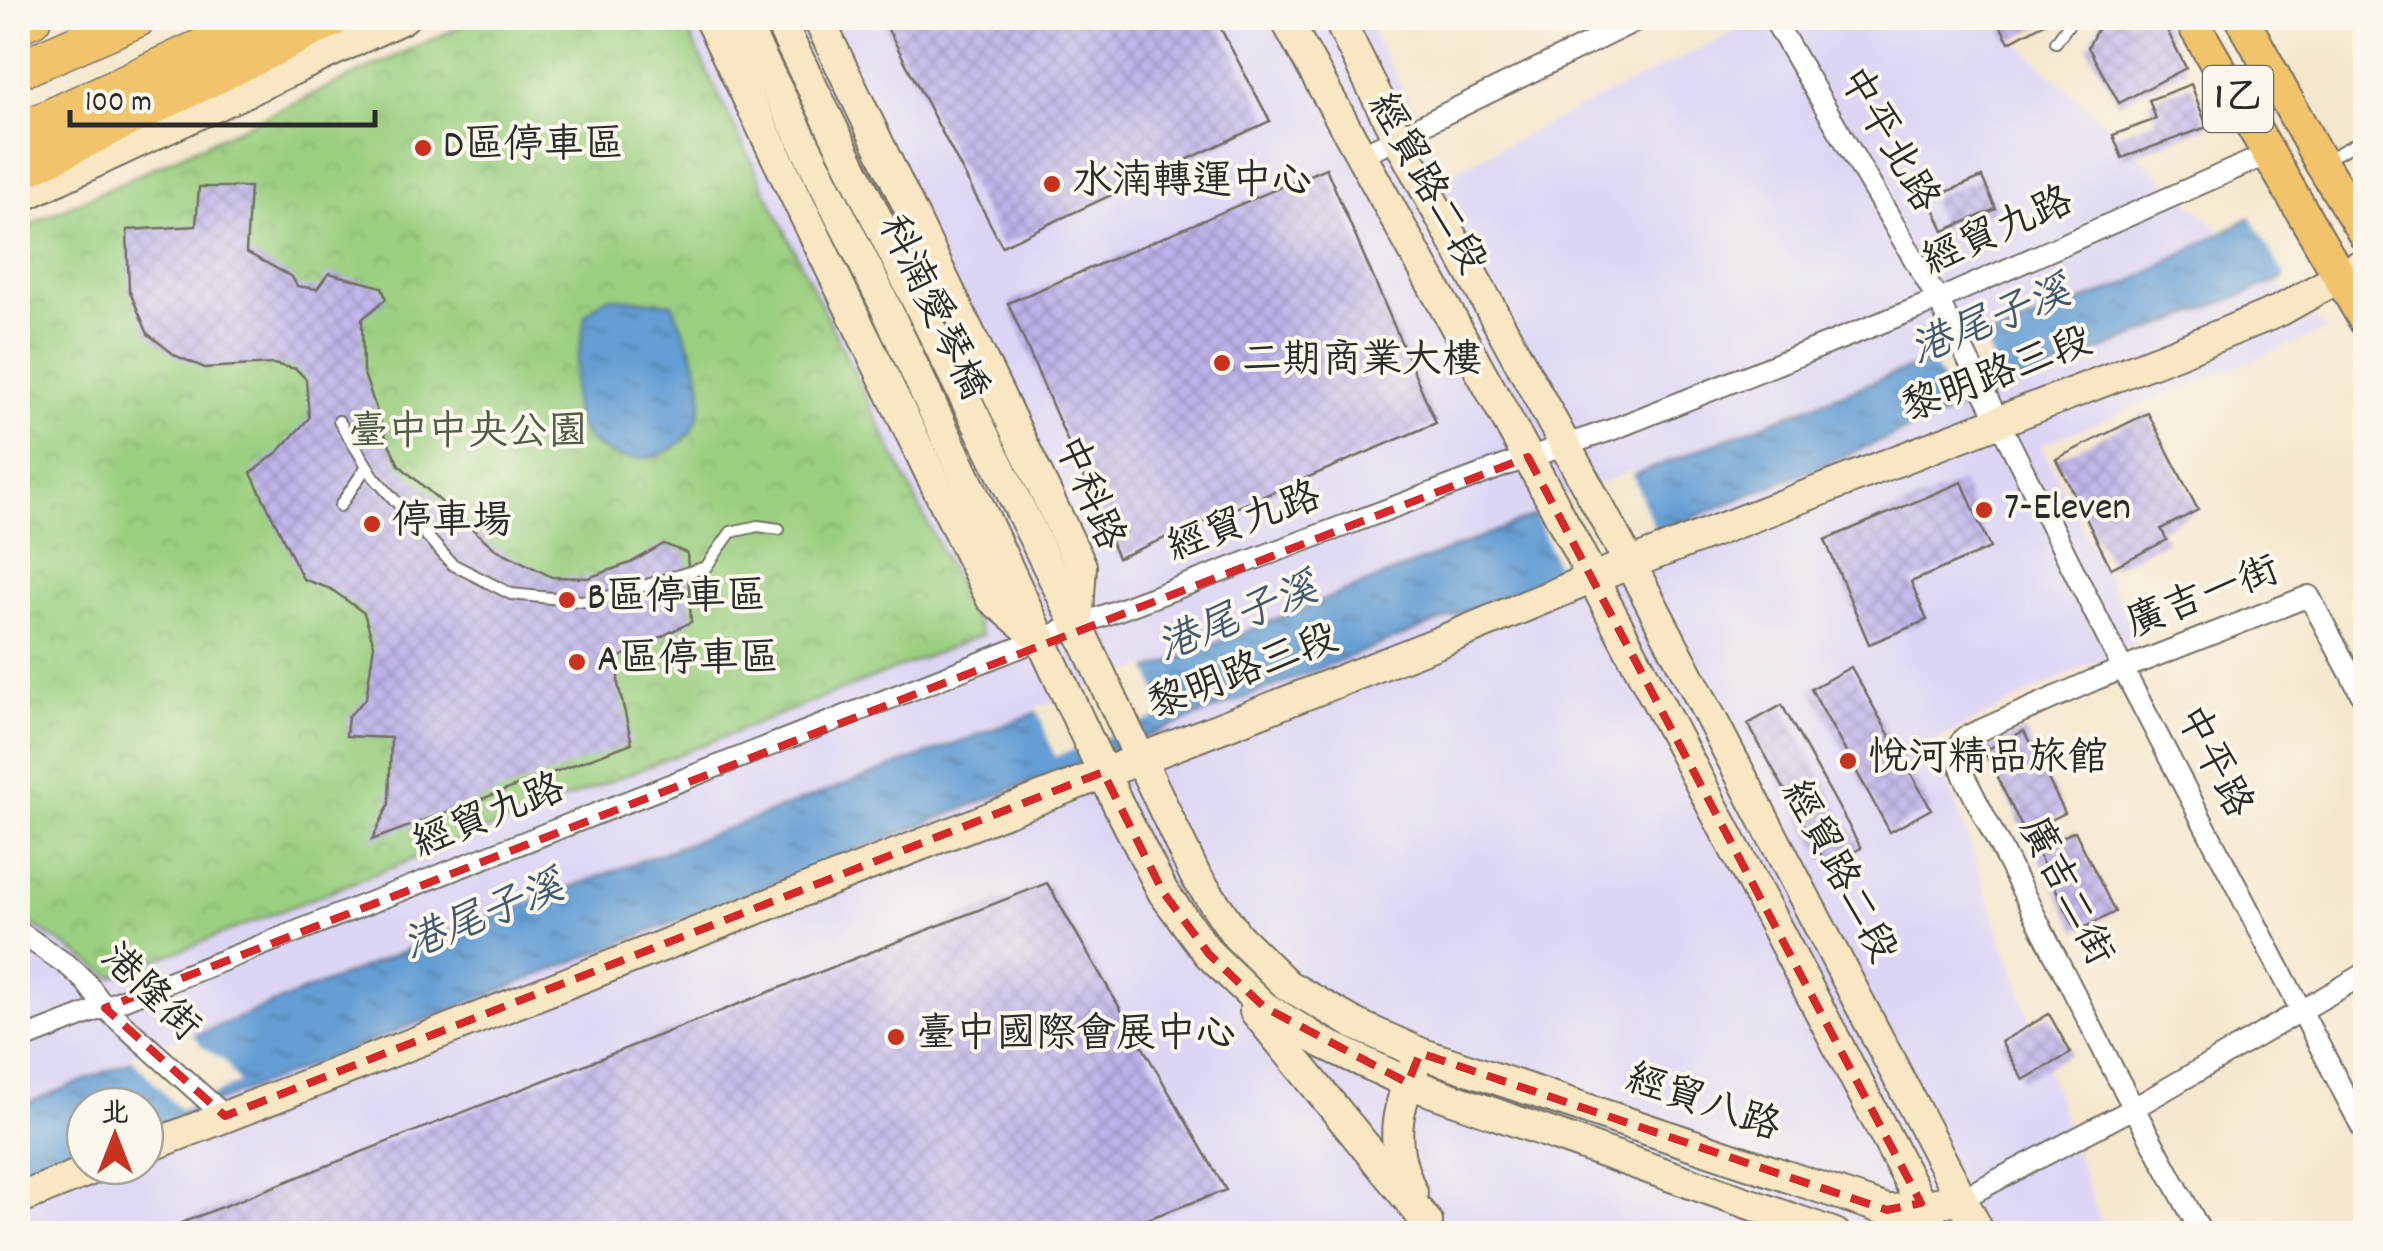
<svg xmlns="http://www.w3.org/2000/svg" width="2383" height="1251" font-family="Dekko,'LXGW WenKai TC',sans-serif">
	<defs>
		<pattern id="park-crowns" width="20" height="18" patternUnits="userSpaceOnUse" patternTransform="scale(2.5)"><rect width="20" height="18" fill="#9bcf80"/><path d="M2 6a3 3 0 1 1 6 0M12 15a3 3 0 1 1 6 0" fill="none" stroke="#86b26f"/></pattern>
		<pattern id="water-ripples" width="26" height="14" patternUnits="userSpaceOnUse" patternTransform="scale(2.5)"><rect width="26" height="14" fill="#659ed4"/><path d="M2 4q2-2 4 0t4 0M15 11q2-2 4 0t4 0" fill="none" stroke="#5381ac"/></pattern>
		<pattern id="building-cross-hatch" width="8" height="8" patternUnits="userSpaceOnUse" patternTransform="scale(2.5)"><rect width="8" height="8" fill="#bfb2eb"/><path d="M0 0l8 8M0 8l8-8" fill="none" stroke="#9b91bf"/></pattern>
	</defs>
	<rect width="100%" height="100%" fill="#fbf7ec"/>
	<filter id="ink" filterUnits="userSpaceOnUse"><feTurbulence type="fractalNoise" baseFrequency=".01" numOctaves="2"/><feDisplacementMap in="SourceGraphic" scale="20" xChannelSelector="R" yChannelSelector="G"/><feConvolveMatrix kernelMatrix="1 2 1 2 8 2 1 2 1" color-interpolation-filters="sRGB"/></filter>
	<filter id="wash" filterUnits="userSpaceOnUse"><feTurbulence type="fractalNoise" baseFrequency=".0048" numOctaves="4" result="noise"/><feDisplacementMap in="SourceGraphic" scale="40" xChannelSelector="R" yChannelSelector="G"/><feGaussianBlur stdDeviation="2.25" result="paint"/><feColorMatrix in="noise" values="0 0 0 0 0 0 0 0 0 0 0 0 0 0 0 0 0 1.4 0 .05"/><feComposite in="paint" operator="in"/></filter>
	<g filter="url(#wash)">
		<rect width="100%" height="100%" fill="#f5e7ce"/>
		<path fill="#ded5f5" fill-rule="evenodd" d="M502,18H1364L1449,173L1762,18H1991L2327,330L2041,445L2138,640L1934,741L2104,1233L18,1234V244ZM85,1106H145V1166H85Z"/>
		<path fill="url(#park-crowns)" stroke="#637d56" stroke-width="2.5" d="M479,18H671L688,32L982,635L113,977L18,915V230Z"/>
		<g fill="url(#water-ripples)" stroke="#486480" stroke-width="2.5">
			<path d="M2362,168L2365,225L2279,281L2151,330L1453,616L145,1130V1106H85V1154L18,1181V1107L448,933L1130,678L1710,445L2129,283L2243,221Z"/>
			<path d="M607,297L672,303C680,322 698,362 701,382C712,468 600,483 577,420C565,387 583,350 585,315Z"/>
		</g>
		<g fill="#f5e7ce">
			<path d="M2364,161L2366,231L2287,280L2249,213Z"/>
			<path d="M1980,335L2006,385L1957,410L1929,355Z"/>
			<path d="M1631,471L1657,535L1560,574L1534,510Z"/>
			<path d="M1147,666L1166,714L1055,757L1036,708Z"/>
			<path d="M191,1032L203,1047L225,1061L239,1083L180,1110L130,1057Z"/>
		</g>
		<g id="blocks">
			<g fill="url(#building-cross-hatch)">
				<path d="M882,18H1215L1270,121L1002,246Z"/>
				<path d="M1996,18H2054L2009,42Z"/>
				<path d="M2103,18H2161L2186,68L2119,103L2088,47Z"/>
				<path d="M2191,84L2207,127L2122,158L2113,135L2156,119L2149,100Z"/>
				<path d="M1326,168L1436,423L1118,558L1008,303Z"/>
				<path d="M1982,177L1996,209L1944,231L1930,199Z"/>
				<path d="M199,187H250L246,252L292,277L297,286L317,289L329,273L382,287L386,299L362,319L363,371L385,435L399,465L494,548L552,577L588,578L630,563L664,544L687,553L691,622L618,658V684L632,743L372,840L389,804L391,738L346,736L348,717L366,698L374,645L364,613L331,589L303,579L251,473L279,451L309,418L306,379L296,369L273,364L205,368L176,356L148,334L129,290L127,230L196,226Z"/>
				<path d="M2148,413L2198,510L2161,529L2167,540L2111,568L2056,459Z"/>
				<path d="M1962,482L1990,548L1911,582L1927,620L1869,644L1825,540Z"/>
				<path d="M1851,667L1931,809L1890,832L1811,689Z"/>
				<path d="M1782,705L1861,848L1827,866L1748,724Z"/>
				<path d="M2024,731L2065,813L2025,833L1984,751Z"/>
				<path d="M2075,831L2115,912L2077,931L2036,850Z"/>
				<path d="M1047,883L1226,1190L1107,1234H153Z"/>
				<path d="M2049,1014L2071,1053L2023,1080L2001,1042Z"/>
			</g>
		</g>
	</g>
	<g filter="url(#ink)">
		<use href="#blocks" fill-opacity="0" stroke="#726d64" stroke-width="2.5"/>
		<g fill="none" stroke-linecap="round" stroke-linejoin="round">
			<defs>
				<g id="lane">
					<path d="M2056,42L2073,18"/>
					<path d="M2327,159L2366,138"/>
					<path d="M339,421L374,477L452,564L511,594L591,602L706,567L731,532L758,526L779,529"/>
					<path d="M340,506L367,466"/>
				</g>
				<g id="street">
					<path d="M1773,18L1938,300L2123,669L2366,1135"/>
					<path d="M1361,155L1641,18"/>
					<path d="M18,931L70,967L86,982L105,1008L225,1116"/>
					<path d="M18,1041L1041,639L1509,464L1611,430L1938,300L2270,153"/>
					<path d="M1961,1199L2134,1108L2366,973"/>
					<path d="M2202,1234L2116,1075L1964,776L1955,750L1965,737L2094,680L2309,596L2366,703"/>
				</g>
				<g id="secondary">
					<path d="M709,18L991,598L1038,637"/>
					<path d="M741,18L879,293L1119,806L1163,892L1209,954L1264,1007L1323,1043L1408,1083L1835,1234"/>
					<path d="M778,18L1077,625L1195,875L1237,936L1287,985L1357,1025L1420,1053L1887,1210C1907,1211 1939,1201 1961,1199"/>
					<path d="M818,18L1081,566L1077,625"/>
					<path d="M1285,18L1550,497L1937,1234"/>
					<path d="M1338,18L1396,135L1643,588L1980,1234"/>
					<path d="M18,198L403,18"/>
					<path d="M1255,1011L1427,1222"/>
					<path d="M145,1148L1437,643L1593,578L2176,353L2281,310L2366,262"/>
					<path d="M1412,1193C1389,1144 1395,1113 1415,1065"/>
					<path d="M18,1199L100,1166"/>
				</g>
				<g id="primary">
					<path d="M2190,18L2366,322"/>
					<path d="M2242,18L2321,163L2366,236"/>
				</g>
				<g id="highway">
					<path d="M18,24L32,18"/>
					<path d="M18,70L137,18"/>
					<path d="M18,133L267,18"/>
					<path d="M18,171L332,18"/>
				</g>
			</defs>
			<use href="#lane" stroke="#726d64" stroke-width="14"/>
			<use href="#street" stroke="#726d64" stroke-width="24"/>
			<use href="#secondary" stroke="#726d64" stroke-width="34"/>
			<use href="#primary" stroke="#726d64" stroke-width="36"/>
			<use href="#highway" stroke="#726d64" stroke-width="41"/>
			<use href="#lane" stroke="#fff" stroke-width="10"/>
			<use href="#street" stroke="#fff" stroke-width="20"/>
			<use href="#secondary" stroke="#f9e7c3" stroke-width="30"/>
			<use href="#primary" stroke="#f1c36a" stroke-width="32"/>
			<use href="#highway" stroke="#f1c36a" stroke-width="38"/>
		</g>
	</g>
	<path fill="none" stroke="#d62828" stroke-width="8" stroke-dasharray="20 12" stroke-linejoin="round" d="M1528,457L1921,1203L1887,1210L1420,1053L1408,1083L1264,1007L1209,954L1163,892L1103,772L225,1116L105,1008Z"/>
	<g fill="#c8321e" stroke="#fbf7ec" stroke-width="4">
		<circle cx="423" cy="148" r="10"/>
		<circle cx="1052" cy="184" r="10"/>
		<circle cx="1222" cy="363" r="10"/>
		<circle cx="1984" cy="510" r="10"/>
		<circle cx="372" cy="524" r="10"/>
		<circle cx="567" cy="600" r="10"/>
		<circle cx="577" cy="662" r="10"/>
		<circle cx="1848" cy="761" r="10"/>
		<circle cx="896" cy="1037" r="10"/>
	</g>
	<g text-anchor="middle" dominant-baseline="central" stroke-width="8" stroke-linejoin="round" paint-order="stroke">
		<rect fill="#fbf7ec" stroke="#696865" stroke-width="2.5" x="2203" y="66" width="70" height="66" rx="8"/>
		<g font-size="38" font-weight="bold" fill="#2b2b2b">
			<text x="2238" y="99">1乙</text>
		</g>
		<g font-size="40" fill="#2b2b2b" stroke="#fbf7ec">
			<text transform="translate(1886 141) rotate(60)">中平北路</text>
			<text transform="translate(1424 185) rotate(61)">經貿路二段</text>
			<text transform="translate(1999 234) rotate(-24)">經貿九路</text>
			<text transform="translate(930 309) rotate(64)">科湳愛琴橋</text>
			<text transform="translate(1998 378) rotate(-21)">黎明路三段</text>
			<text transform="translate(1086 494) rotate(67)">中科路</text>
			<text transform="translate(1245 525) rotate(-20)">經貿九路</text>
			<text transform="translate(2204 600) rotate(-21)">廣吉一街</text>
			<text transform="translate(1244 675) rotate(-21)">黎明路三段</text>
			<text transform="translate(2211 763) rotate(63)">中平路</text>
			<text transform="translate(490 819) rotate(-22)">經貿九路</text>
			<text transform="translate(1836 873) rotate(62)">經貿路二段</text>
			<text transform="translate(2063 893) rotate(63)">廣吉二街</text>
			<text transform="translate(148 995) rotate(44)">港隆街</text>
			<text transform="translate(1702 1106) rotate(19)">經貿八路</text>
		</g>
		<g font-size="40" fill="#2b2b2b" stroke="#fbf7ec" text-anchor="start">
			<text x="443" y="148">D區停車區</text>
			<text x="1072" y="184">水湳轉運中心</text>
			<text x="1242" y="363">二期商業大樓</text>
			<text x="2004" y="510">7-Eleven</text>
			<text x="392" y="524">停車場</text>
			<text x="587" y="600">B區停車區</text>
			<text x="597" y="662">A區停車區</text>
			<text x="1868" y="761">悅河精品旅館</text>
			<text x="916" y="1037">臺中國際會展中心</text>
		</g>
		<g font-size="40" fill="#4d5c44" stroke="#fbf7ec">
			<text x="468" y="435">臺中中央公園</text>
		</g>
		<g font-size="42" font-style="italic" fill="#42596f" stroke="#fbf7ec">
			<text transform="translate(1992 324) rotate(-22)">港尾子溪</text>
			<text transform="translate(1239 621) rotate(-22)">港尾子溪</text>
			<text transform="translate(485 919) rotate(-22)">港尾子溪</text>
		</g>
	</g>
	<rect width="2383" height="1251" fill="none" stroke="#fbf7ec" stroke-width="60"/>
	<g transform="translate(115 1136)"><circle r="48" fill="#fbf7ec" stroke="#a8a59f" stroke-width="2.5"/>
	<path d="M0-8L18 38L0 25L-18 38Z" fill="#c8321e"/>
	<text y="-15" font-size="28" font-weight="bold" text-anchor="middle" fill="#2b2b2b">北</text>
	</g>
	<path d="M70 110v15h305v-15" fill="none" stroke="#2b2b2b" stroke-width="5"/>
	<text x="85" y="110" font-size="30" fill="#2b2b2b" stroke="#fbf7ec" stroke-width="8" paint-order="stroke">100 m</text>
</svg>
